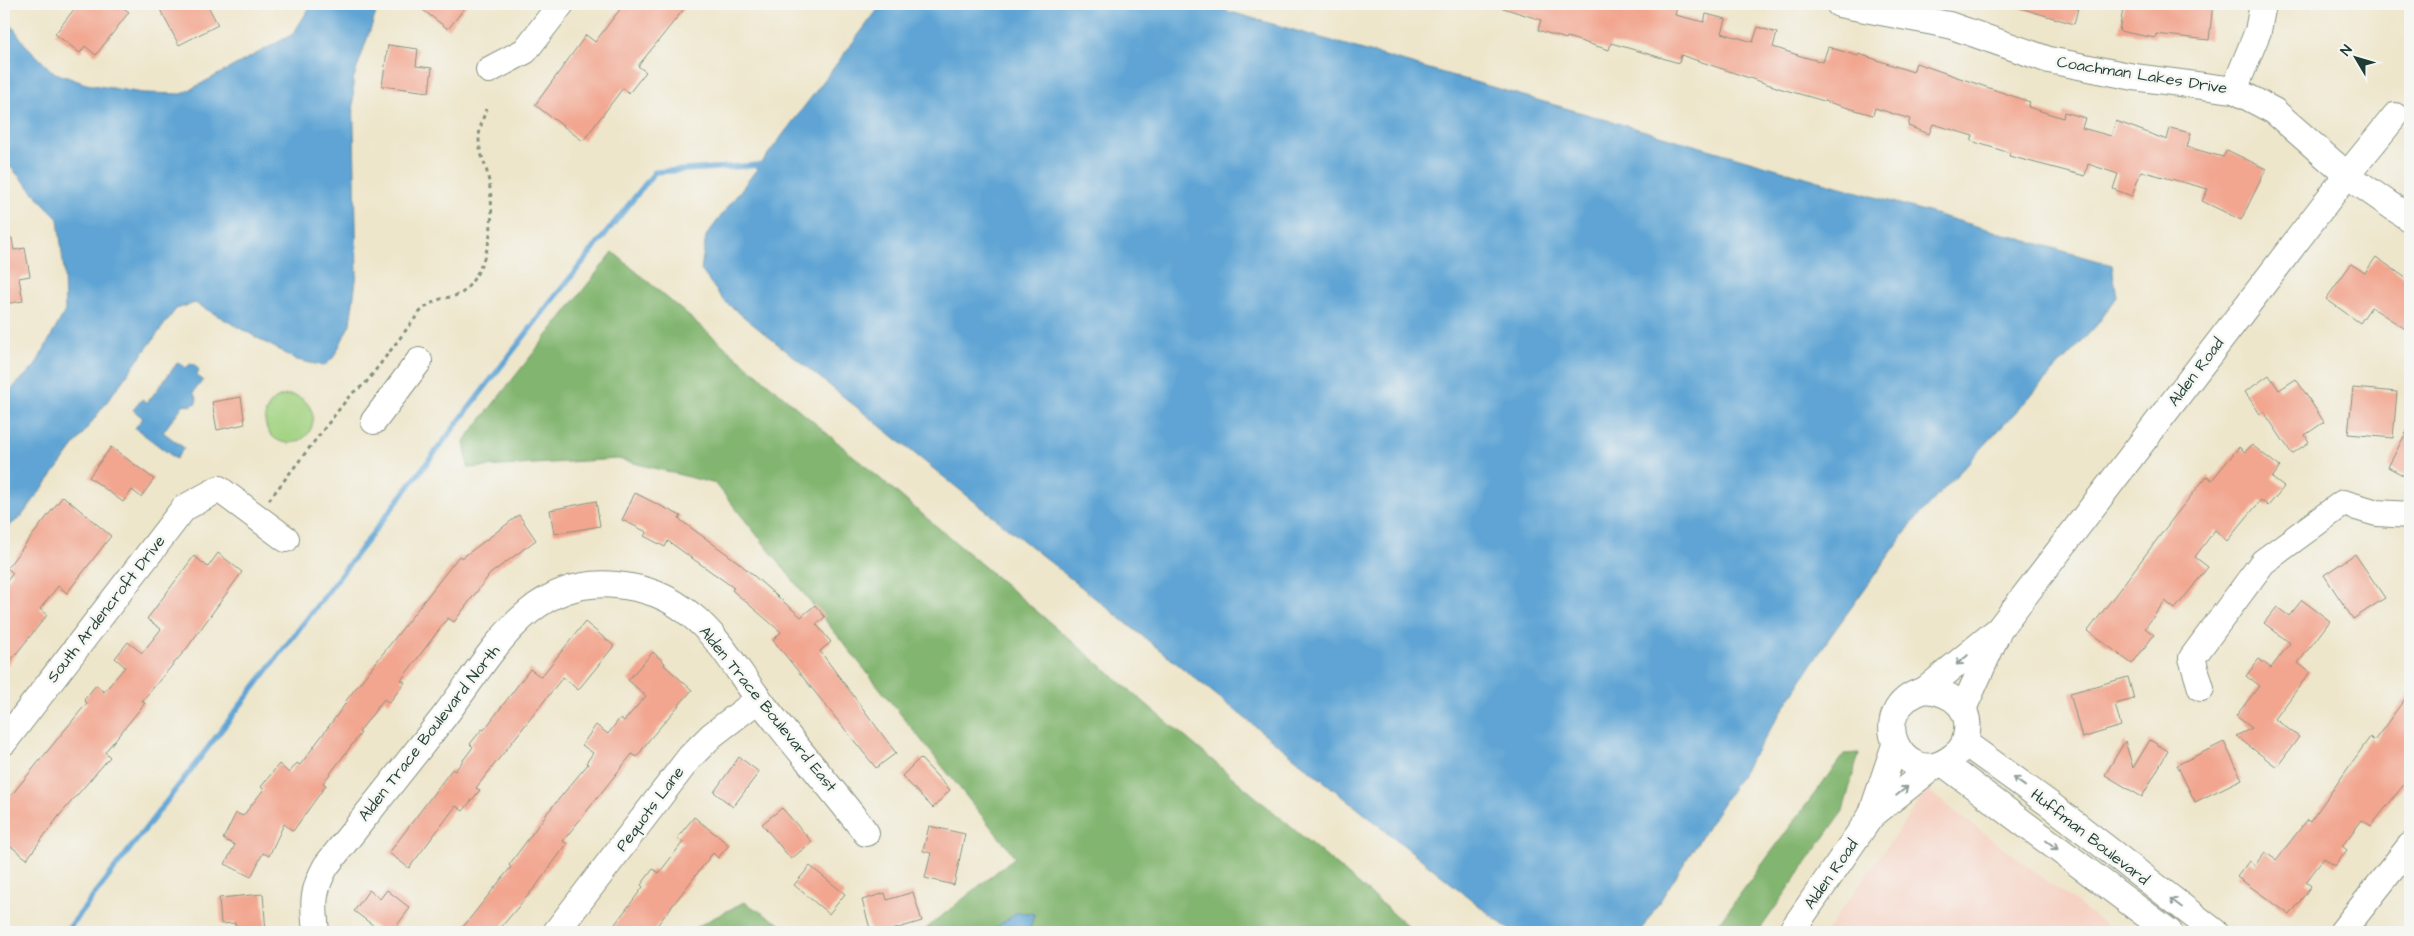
<svg xmlns="http://www.w3.org/2000/svg" width="2414" height="936" font-family="'Architects Daughter',sans-serif">
	<rect width="100%" height="100%" fill="#f6f6f2"/>
	<filter id="ink" filterUnits="userSpaceOnUse"><feTurbulence type="fractalNoise" baseFrequency=".02" numOctaves="2"/><feDisplacementMap in="SourceGraphic" scale="10" xChannelSelector="R" yChannelSelector="G"/><feConvolveMatrix kernelMatrix="1 2 1 2 8 2 1 2 1" color-interpolation-filters="sRGB"/></filter>
	<filter id="wash" filterUnits="userSpaceOnUse"><feTurbulence type="fractalNoise" baseFrequency=".0096" numOctaves="4" result="noise"/><feDisplacementMap in="SourceGraphic" scale="20" xChannelSelector="R" yChannelSelector="G"/><feGaussianBlur stdDeviation="1.12" result="paint"/><feColorMatrix in="noise" values="0 0 0 0 0 0 0 0 0 0 0 0 0 0 0 0 0 1.4 0 .05"/><feComposite in="paint" operator="in"/></filter>
	<g filter="url(#wash)">
		<rect width="100%" height="100%" fill="#eee6cb"/>
		<path fill="#f6d2c4" d="M1927,790L2115,932H1826Z"/>
		<circle fill="#a3d382" stroke="#61885b" cx="289" cy="419" r="24"/>
		<g fill="#82b570" stroke="#507952">
			<path d="M613,252L1415,932H1029L1034,914L1018,912L989,932H922L1015,857L716,484L618,459L468,468L464,441Z"/>
			<path d="M1859,753L1843,811L1758,932H1712L1844,754Z"/>
			<path d="M744,902L793,932H687Z"/>
		</g>
		<g fill="#5fa4d4" stroke="#3f7084">
			<path d="M312,4H379L353,80L357,273L350,324L334,357L324,366L297,360L195,303L176,309L21,517L4,530V396L35,366L65,311L64,271L58,219L4,160V14L24,43L53,72L86,84L143,93L182,94L293,34Z"/>
			<path d="M882,4H1203L2112,265L2117,297L2096,326L1913,522L1827,641L1640,932H1512L724,301L701,270L706,236Z"/>
			<path d="M178,362L186,368L190,364L195,365L199,370L197,376L203,380L193,393L197,398L196,403L190,406L184,404L163,432L184,448L176,459L135,428L143,418L133,410L142,399L147,403Z"/>
			<path d="M1018,912L1034,914L1029,932H989Z"/>
		</g>
		<g fill="none" stroke-linecap="round" stroke-linejoin="round">
			<path stroke="#5fa4d4" stroke-width="5.5" d="M66,932L546,308L655,172L760,165"/>
		</g>
		<g id="blocks">
			<g fill="#f2a68f">
				<path d="M78,4H118L129,12L96,55L85,46L80,53L55,34Z"/>
				<path d="M157,4H207L218,25L179,45Z"/>
				<path d="M415,4H468L448,29Z"/>
				<path d="M624,4H688L638,66L646,72L629,93L623,88L583,141L535,105L586,35L595,42Z"/>
				<path d="M1500,4H1678L1675,15L1704,22L1706,14L1726,19L1722,33L1753,42L1758,27L1777,33L1773,47L1804,57L1823,62L1828,47L1858,56L1859,54L1913,72L1916,63L2030,102L2028,107L2063,118L2064,112L2085,118L2082,128L2111,136L2116,121L2167,140L2170,128L2191,133L2187,147L2223,157L2227,150L2266,169L2241,220L2202,201L2208,189L2141,171L2132,196L2113,189L2118,174L2088,164L2085,176L2009,156L2010,153L1971,141L1973,136L1933,124L1929,134L1908,126L1910,119L1875,108L1873,115L1782,89L1681,55L1679,63L1611,43L1609,50L1567,37L1566,39L1538,30L1541,20L1500,7Z"/>
				<path d="M2021,4H2079L2074,24L2020,8Z"/>
				<path d="M2124,4H2213L2209,40L2156,34L2155,38L2119,31Z"/>
				<path d="M388,45L418,49L416,66L432,68L429,92L382,86Z"/>
				<path d="M4,238H12L14,250L25,248L30,276L19,278L23,301L4,304Z"/>
				<path d="M2376,257L2410,281V332L2371,307L2360,323L2326,299L2351,264L2365,273Z"/>
				<path d="M2269,375L2279,390L2296,379L2324,422L2305,435L2309,442L2292,454L2264,412L2260,414L2245,392Z"/>
				<path d="M2353,388L2397,392L2393,438L2348,434Z"/>
				<path d="M241,397L245,424L217,430L212,402Z"/>
				<path d="M2410,425V479L2388,467Z"/>
				<path d="M2252,445L2280,467L2272,478L2284,487L2268,506L2261,500L2227,541L2215,530L2195,557L2208,567L2175,609L2165,601L2145,628L2154,635L2132,664L2088,631L2174,517L2207,476L2212,480L2239,447L2245,452Z"/>
				<path d="M111,447L154,479L141,497L132,490L123,502L89,477Z"/>
				<path d="M635,493L681,516L679,519L738,562L801,617L815,605L825,617L816,624L831,642L820,651L896,753L876,768L773,640L781,632L732,590L734,588L668,541L665,547L644,536L647,532L622,520Z"/>
				<path d="M63,496L111,536L67,593L58,586L40,609L47,615L4,669V625L10,617L4,612V585L13,573L7,568Z"/>
				<path d="M596,501L600,526L554,534L550,510Z"/>
				<path d="M519,515L536,540L490,574L454,622L448,618L401,680L405,682L389,703L384,699L359,732L361,733L323,783L326,785L293,831L284,824L269,856L263,853L251,877L225,864L235,845L223,839L236,813L243,816L264,789L261,787L279,764L289,773L297,763L300,765L346,703L345,702L459,556L462,558Z"/>
				<path d="M218,553L242,572L187,648L142,701L145,703L105,752L110,757L59,816L27,859L4,841V804L87,703L84,700L96,685L104,692L125,667L115,658L128,642L142,653L161,629L147,619L194,556L208,567Z"/>
				<path d="M2355,554L2385,598L2353,619L2324,575Z"/>
				<path d="M2302,600L2330,621L2298,663L2310,672L2275,719L2299,737L2277,767L2236,736L2252,728L2236,716L2259,686L2246,676L2259,659L2271,668L2290,643L2264,623L2277,607L2289,616Z"/>
				<path d="M585,622L614,646L578,690L563,677L476,788L480,790L463,811L456,806L409,868L389,853L452,769L455,771L473,747L470,744L482,729L484,730L530,669L541,677Z"/>
				<path d="M653,652L665,663L664,665L692,690L649,740L637,757L632,754L563,841L567,844L536,886L497,932H459L511,867L509,865L548,812L588,764L586,763L593,753L582,745L596,725L608,734L620,718L624,721L646,696L628,680Z"/>
				<path d="M2128,677L2134,699L2115,704L2121,726L2082,738L2070,693Z"/>
				<path d="M2410,692V777L2371,826L2362,820L2342,846L2347,850L2335,866L2324,858L2306,882L2311,886L2290,915L2237,877L2249,861L2255,865L2265,852L2276,860L2307,820L2310,822L2370,737L2374,741Z"/>
				<path d="M2150,740L2168,751L2142,797L2105,775L2125,741L2133,768Z"/>
				<path d="M2224,742L2242,779L2195,802L2177,765Z"/>
				<path d="M739,757L759,772L733,807L714,792Z"/>
				<path d="M920,758L950,790L933,808L902,776Z"/>
				<path d="M782,808L812,842L791,859L762,824Z"/>
				<path d="M694,817L729,845L718,858L713,853L652,932H609L643,887L641,885L653,869L659,873L683,842L677,838Z"/>
				<path d="M929,826L965,834L954,885L925,878L931,853L923,851Z"/>
				<path d="M810,866L845,894L829,914L794,885Z"/>
				<path d="M369,890L380,899L387,890L410,908L392,932H382L354,911Z"/>
				<path d="M913,892L922,921L885,932H871L862,900L885,893L887,900Z"/>
				<path d="M263,894L266,932H236L235,923L221,924L219,898Z"/>
			</g>
		</g>
	</g>
	<g filter="url(#ink)">
		<use href="#blocks" fill-opacity="0" stroke="#869280" stroke-width="1"/>
		<g fill="none" stroke-linecap="round" stroke-linejoin="round">
			<defs>
				<g id="minor">
					<path d="M1839,4L1949,25L2049,60L2134,77L2234,90L2274,111L2347,175L2410,219"/>
					<path d="M489,70L525,51L561,4"/>
					<path d="M2234,90L2258,31L2263,4"/>
					<path d="M374,421L419,361"/>
					<path d="M2201,688L2192,658L2263,562L2343,503L2377,513L2410,515"/>
					<path d="M1925,690L1999,629L2347,175L2395,116"/>
					<path d="M1925,690C1952,692 1973,708 1966,737C1964,748 1957,754 1948,760C1903,790 1861,709 1925,690Z"/>
					<path d="M1963,709L1997,634"/>
					<path d="M4,742L184,508L219,489L286,539"/>
					<path d="M1965,743L2052,806L2215,932"/>
					<path d="M1943,763L2169,932"/>
					<path d="M1871,816L1934,766"/>
					<path d="M316,932C313,904 312,891 326,866C365,816 404,767 443,718C490,658 527,576 616,585C646,588 668,596 691,615C719,637 737,670 758,698C793,744 831,787 866,833"/>
					<path d="M556,932L690,757L712,735L759,699"/>
					<path d="M1791,932L1871,816L1895,745"/>
					<path d="M2342,932L2410,846"/>
				</g>
			</defs>
			<use href="#minor" stroke="#869280" stroke-width="28"/>
			<path stroke="#869280" stroke-width="3" stroke-dasharray="4 4" stroke-linecap="butt" d="M269,500L351,394L365,384L419,313C425,307 431,303 438,300C448,296 459,298 466,289C493,259 496,211 487,172C484,161 479,151 479,139C479,129 483,119 486,109"/>
			<use href="#minor" stroke="#fff" stroke-width="26"/>
		</g>
		<defs><path id="oneway-shaft" d="M-6 0H5M1.5-3L5.5 0L1.5 3" fill="none" stroke-width="1.6" stroke-linecap="round" stroke-linejoin="round" transform="scale(1.25)"/></defs>
		<g stroke="#8f9e9a">
			<use href="#oneway-shaft" transform="translate(1962 660) rotate(140)"/>
			<use href="#oneway-shaft" transform="translate(2019 782) rotate(-144)"/>
			<use href="#oneway-shaft" transform="translate(1902 791) rotate(-39)"/>
			<use href="#oneway-shaft" transform="translate(2052 845) rotate(37)"/>
			<use href="#oneway-shaft" transform="translate(2176 903) rotate(-143)"/>
		</g>
	</g>
	<g text-anchor="middle" dominant-baseline="central" stroke-width="5" stroke-linejoin="round" paint-order="stroke">
		<g font-size="16" fill="#1f3d34" stroke="#f6f6f2">
			<text transform="translate(2142 75) rotate(9)">Coachman Lakes Drive</text>
			<text transform="translate(2196 372) rotate(-53)">Alden Road</text>
			<text transform="translate(106 609) rotate(-52)">South Ardencroft Drive</text>
			<text transform="translate(768 709) rotate(51)">Alden Trace Boulevard East</text>
			<text transform="translate(429 733) rotate(-52)">Alden Trace Boulevard North</text>
			<text transform="translate(650 809) rotate(-53)">Pequots Lane</text>
			<text transform="translate(2090 837) rotate(38)">Huffman Boulevard</text>
			<text transform="translate(1831 874) rotate(-55)">Alden Road</text>
		</g>
	</g>
	<rect width="2414" height="936" fill="none" stroke="#f6f6f2" stroke-width="20"/>
	<g transform="translate(2356 58) rotate(308)" stroke="#f6f6f2" stroke-width="4" paint-order="stroke">
	<path d="M0-4L9 19L0 12L-9 19Z" fill="#1f3d34"/>
	<text y="-8" font-size="14" font-weight="bold" text-anchor="middle" fill="#1f3d34">N</text>
	</g>
</svg>
